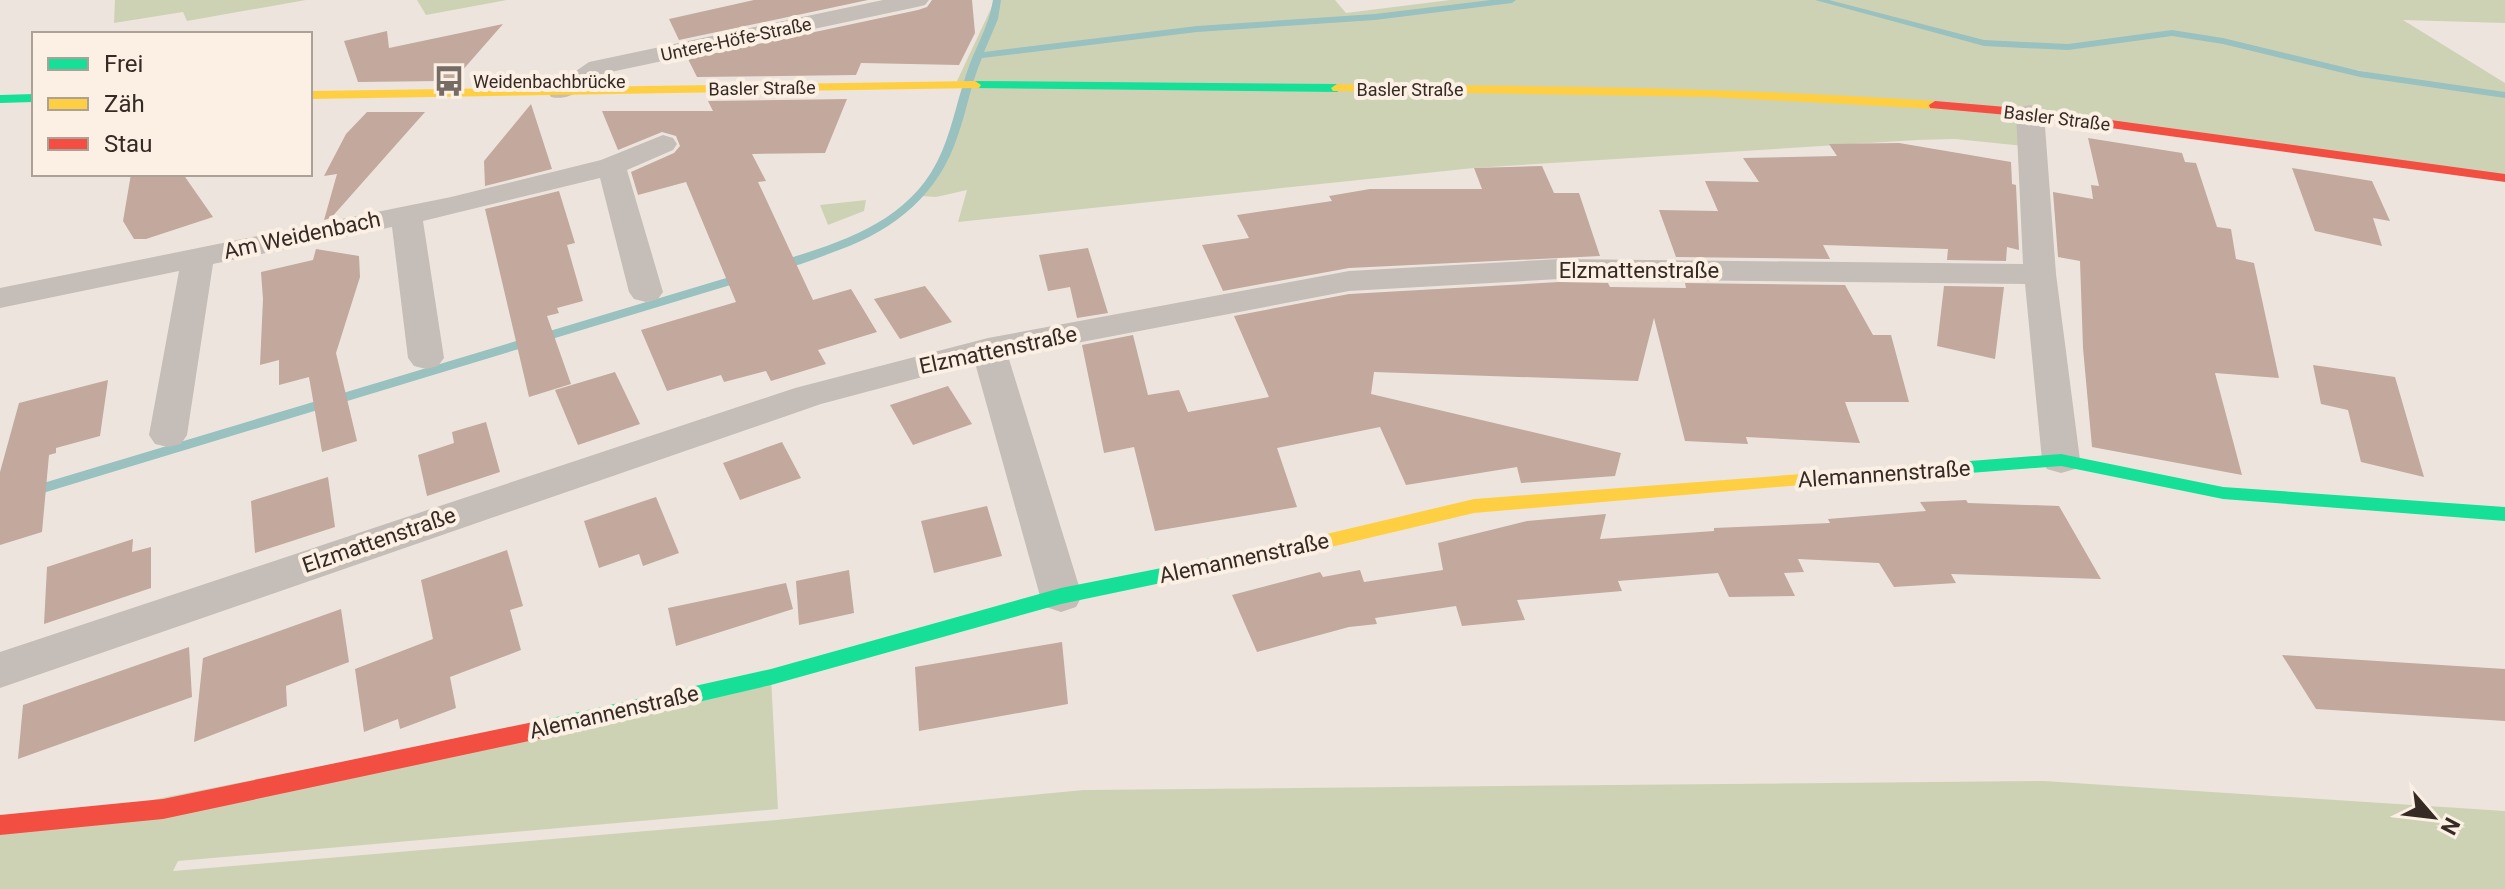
<svg xmlns="http://www.w3.org/2000/svg" width="2505" height="889" font-family="Roboto,sans-serif">
	<rect width="100%" height="100%" fill="#ede5dd"/>
	<g fill="#ced2b5">
		<path d="M115,0H306L187,21L183,12L114,23Z"/>
		<path d="M417,0H507L426,15Z"/>
		<path d="M995,0H1335L1346,13L1450,0H2505V23L2403,20L2505,83V93L2427,84L2300,59L2361,76L2505,96V178L2031,114L2034,147L1955,139L1917,140L1474,168L958,222L967,190L936,197L920,196C947,165 958,128 970,90L957,81Z"/>
		<path d="M866,200L864,211L828,225L820,205Z"/>
		<path d="M771,677L778,809L178,861L173,871L776,820L1083,790L2044,781L2505,811V889H0V830Z"/>
	</g>
	<g fill="none" stroke-linecap="round" stroke-linejoin="round">
		<g fill="#98c1c0" fill-rule="evenodd">
			<path d="M993,0H1001L998,19L984,52L1197,26L1375,14L1491,0H1516L1512,3L1375,20L1197,32L982,58C971,83 967,110 958,135C939,194 896,229 839,250C822,256 791,270 774,269V263C835,244 905,225 937,162C951,135 956,104 966,75C974,49 989,27 993,0Z"/>
			<path d="M1815,0H1829L1984,40L2068,44L2172,30L2223,38L2360,71L2505,92V98L2360,77L2223,44L2172,36L2068,50L1984,46Z"/>
			<path d="M743,273L749,277L747,280L0,506V496Z"/>
		</g>
	</g>
	<g fill="#c2a89d">
		<path d="M754,0H868L679,40L669,19Z"/>
		<path d="M932,0H972L975,33L959,65L861,63L856,75L697,77L688,59L918,10L927,7Z"/>
		<path d="M503,24L454,80L441,81L358,82L344,41L387,31L389,48Z"/>
		<path d="M847,99L825,153L752,154L766,181L758,182L813,300L851,289L877,332L818,350L826,364L771,381L766,371L724,382L721,375L667,391L641,330L736,302L686,182L638,195L631,172L674,153L680,146L676,136L662,132L618,150L602,111H713L708,101Z"/>
		<path d="M531,104L552,169L485,186L484,161Z"/>
		<path d="M367,112H425L331,218L324,220L337,174L324,176L346,134Z"/>
		<path d="M2088,138L2182,153L2185,162L2196,163L2217,227L2231,229L2236,259L2254,263L2279,378L2215,373L2242,475L2092,447L2083,348L2080,261L2058,257L2053,192L2093,199L2091,185L2099,186Z"/>
		<path d="M1899,143L2011,162L2012,184L2016,185L2019,250L2007,247L2006,261L1947,260L1948,249L1823,245L1830,259L1676,257L1659,210L1718,211L1705,181L1759,182L1743,158L1837,156L1829,144Z"/>
		<path d="M1542,166L1554,193H1579L1600,256L1349,268L1223,291L1202,245L1249,238L1237,215L1332,201L1329,196L1370,189H1482L1474,168Z"/>
		<path d="M2292,168L2372,181L2390,221L2373,218L2382,246L2315,231Z"/>
		<path d="M131,174H183L213,217L146,239H134L123,221Z"/>
		<path d="M559,191L575,243L567,245L583,301L557,308L559,313L547,316L571,384L529,397L485,209Z"/>
		<path d="M1088,248L1108,313L1077,318L1070,287L1048,291L1039,255Z"/>
		<path d="M316,249L359,256L360,277L336,353L357,441L322,452L309,377L279,385V360L260,365L263,299L261,272L313,260Z"/>
		<path d="M1559,282L1608,283L1610,287L1686,288L1685,283L1845,285L1873,335H1891L1909,402H1845L1860,443L1746,437L1748,444L1685,441L1654,318L1638,381L1374,372L1371,394L1621,453L1615,476L1521,483L1517,467L1406,485L1380,427L1277,448L1297,507L1155,531L1134,447L1104,453L1082,345L1133,335L1148,395L1179,390L1188,412L1269,397L1234,316L1349,294Z"/>
		<path d="M925,286L952,322L900,339L874,299Z"/>
		<path d="M1944,286L2004,287L1995,359L1937,346Z"/>
		<path d="M2313,365L2395,377L2424,477L2361,462L2348,410L2321,404Z"/>
		<path d="M615,372L640,424L578,445L555,390Z"/>
		<path d="M108,380L100,436L56,448V453L49,455L42,532L0,545V472L19,403Z"/>
		<path d="M948,386L972,424L913,445L890,405Z"/>
		<path d="M486,422L500,472L427,496L418,455L454,443L452,432Z"/>
		<path d="M782,442L801,478L740,500L723,463Z"/>
		<path d="M328,477L335,527L255,553L251,501Z"/>
		<path d="M656,497L679,553L643,566L639,554L599,568L584,521Z"/>
		<path d="M1966,500L1968,503L2059,506L2101,579L1951,574L1956,583L1894,587L1879,563L1798,559L1804,572L1784,573L1795,596L1729,597L1718,573L1618,581L1622,591L1517,600L1525,620L1462,626L1456,606L1375,618L1377,624L1349,627L1257,652L1232,595L1320,572L1323,577L1360,570L1364,582L1443,570L1438,543L1527,521L1606,514L1600,539L1714,531V528L1830,523L1828,519L1926,511L1920,502Z"/>
		<path d="M987,506L1002,556L934,573L921,521Z"/>
		<path d="M133,539L132,552L151,547V588L44,624L47,567Z"/>
		<path d="M507,550L523,606L510,610L521,650L450,677L456,708L400,729L398,719L364,732L355,669L433,639L421,580Z"/>
		<path d="M849,570L854,613L799,625L796,581Z"/>
		<path d="M786,583L793,609L676,646L668,608Z"/>
		<path d="M341,609L349,662L286,686L287,706L194,742L203,658Z"/>
		<path d="M1062,642L1068,704L919,731L915,667Z"/>
		<path d="M189,647L192,697L18,759L23,705Z"/>
		<path d="M2282,655L2505,669V721L2316,709Z"/>
	</g>
	<g fill="none" stroke-linecap="round" stroke-linejoin="round">
		<g fill="#c5bdb7" fill-rule="evenodd">
			<path d="M883,0H929L925,5L917,7L606,73C590,84 571,102 551,97L547,91L589,62Z"/>
			<path d="M2030,105L2040,107L2044,113L2056,274L2080,460L2075,469L2061,473L2047,469L2042,460L2025,284L1559,279L1349,291L1008,356L1082,596L1076,607L1061,612L1046,607L1040,596L975,363L821,404L0,688V652L795,388L988,338L1349,271L1559,259L2023,264L2016,113L2020,107Z"/>
			<path d="M663,135L673,138L677,144L673,150L627,170L663,292L658,299L646,302L634,299L629,292L600,178L423,221L444,358L438,366L426,369L414,366L408,358L392,227L213,264L187,435L181,444L168,447L155,444L149,435L179,271L0,308V288L451,197L601,160Z"/>
		</g>
		<g fill="#16e098" fill-rule="evenodd">
			<path d="M975,81L1337,84L1343,88L1337,92L971,88L969,85Z"/>
			<path d="M34,94V102L0,103V95Z"/>
			<path d="M2061,454L2223,487L2505,507V521L2223,499L2061,466L1841,483L1832,477L1841,471Z"/>
			<path d="M1297,541L1304,543L1307,548L1304,553L1061,604L771,685L543,738L535,735L532,729L535,723L543,720L771,669L1061,588Z"/>
		</g>
		<g fill="#ffcf43" fill-rule="evenodd">
			<path d="M975,81L981,85L979,88L310,99V91Z"/>
			<path d="M1337,84C1537,86 1736,87 1935,101L1941,105L1935,109L1711,97L1333,91L1331,88Z"/>
			<path d="M1841,471L1850,477L1848,481L1474,513L1297,555L1290,553L1287,548L1290,543L1297,541L1474,499Z"/>
		</g>
		<g fill="#f24e42" fill-rule="evenodd">
			<path d="M1935,101L2030,109L2505,174V182L2030,117L1930,108L1929,105Z"/>
			<path d="M543,720L551,723L554,729L551,735L543,738L163,819L0,835V815L163,799Z"/>
		</g>
	</g>
	<defs>
		<symbol id="bus-bare" viewBox="-9 -9 18 18"><path d="M-5-6H5V4H4V6H2V4H-2V6H-4V4H-5ZM-3.5-4V0h7V-4ZM-3.5 1.2v1.5H-2V1.2ZM2 1.2v1.5H3.5V1.2Z" fill="#766b65" stroke="#fbf0e3" stroke-width="2.5" paint-order="stroke"/></symbol>
	</defs>
	<g fill-rule="evenodd">
		<use href="#bus-bare" x="427" y="59" width="44" height="44"/>
	</g>
	<g text-anchor="middle" dominant-baseline="central" stroke-width="8" stroke-linejoin="round" paint-order="stroke">
		<g font-size="18" fill="#362a25" stroke="#fbf0e3">
			<text transform="translate(736 39) rotate(-12)">Untere-Höfe-Straße</text>
			<text transform="translate(762 88) rotate(-1)">Basler Straße</text>
			<text x="1410" y="89">Basler Straße</text>
			<text transform="translate(2057 118) rotate(7)">Basler Straße</text>
		</g>
		<g font-size="18" fill="#362a25" stroke="#fbf0e3" text-anchor="start">
			<text x="473" y="81">Weidenbachbrücke</text>
		</g>
		<g font-size="22" fill="#362a25" stroke="#fbf0e3">
			<text transform="translate(302 235) rotate(-12)">Am Weidenbach</text>
			<text x="1639" y="270">Elzmattenstraße</text>
			<text transform="translate(998 350) rotate(-12)">Elzmattenstraße</text>
			<text transform="translate(1884 474) rotate(-4)">Alemannenstraße</text>
			<text transform="translate(379 540) rotate(-19)">Elzmattenstraße</text>
			<text transform="translate(1244 558) rotate(-12)">Alemannenstraße</text>
			<text transform="translate(614 712) rotate(-13)">Alemannenstraße</text>
		</g>
	</g>
	<rect x="32" y="32" width="280" height="144" fill="#fbf0e3" stroke="#aca197" stroke-width="2"/>
	<rect x="48" y="58" width="40" height="12" fill="#16e098" stroke="#aca197" stroke-width="2"/>
	<text x="104" y="72" font-size="24" fill="#362a25">Frei</text>
	<rect x="48" y="98" width="40" height="12" fill="#ffcf43" stroke="#aca197" stroke-width="2"/>
	<text x="104" y="112" font-size="24" fill="#362a25">Zäh</text>
	<rect x="48" y="138" width="40" height="12" fill="#f24e42" stroke="#aca197" stroke-width="2"/>
	<text x="104" y="152" font-size="24" fill="#362a25">Stau</text>
	<g transform="translate(2433 817) rotate(118)" stroke="#fbf0e3" stroke-width="6" paint-order="stroke">
	<path d="M0-6L14 30L0 20L-14 30Z" fill="#362a25"/>
	<text y="-12" font-size="22" font-weight="bold" text-anchor="middle" fill="#362a25">N</text>
	</g>
</svg>
